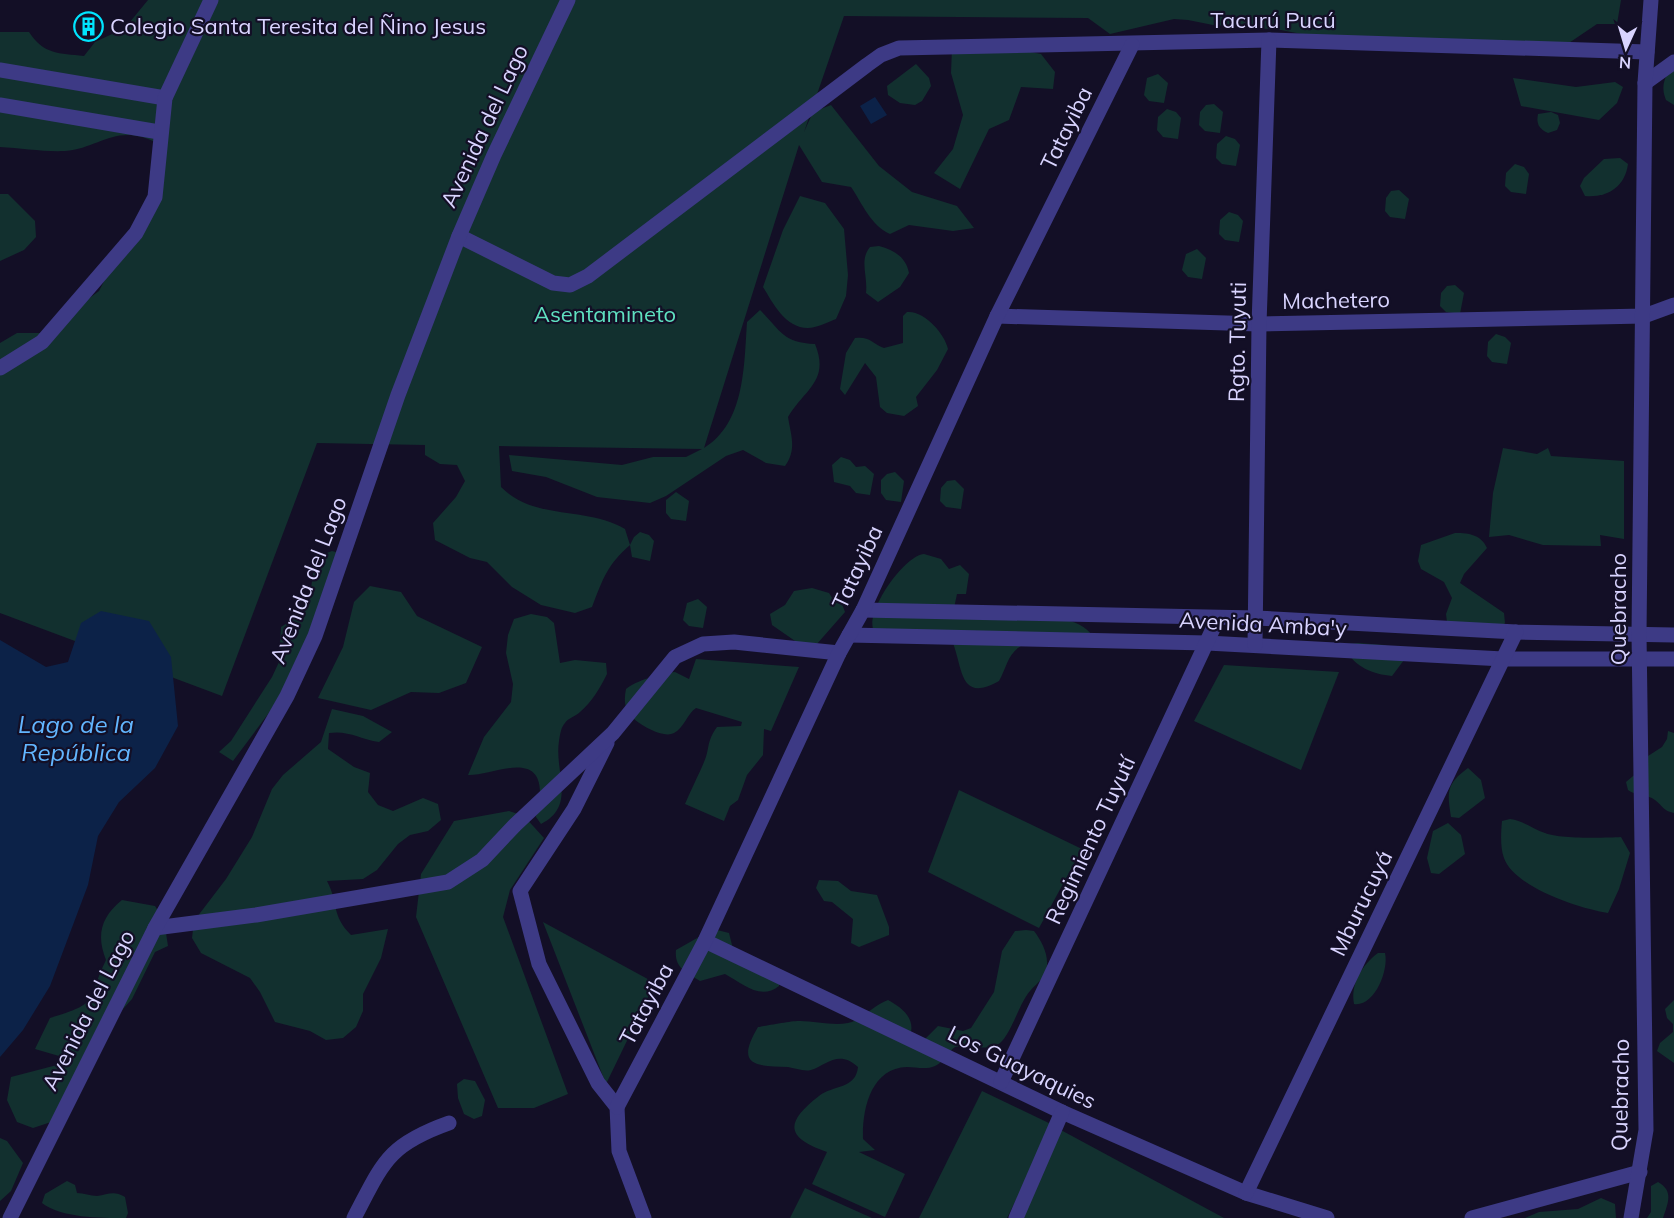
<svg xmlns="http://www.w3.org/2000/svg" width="1674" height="1218" font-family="Mulish,sans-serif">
	<rect width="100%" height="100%" fill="#130f26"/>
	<g fill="#12302f">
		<path d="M148,0H1621L1617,24H1597L1560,49L1348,43L1281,30L1213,25L1188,20L1174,19L1110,34L1088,18L844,16L804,132L813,112L831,105L879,166L912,192L957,206L974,228L953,231L909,225L890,234C871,226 862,203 851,187L822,182L799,145L704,448C745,423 744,366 747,322L760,310C780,330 783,343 815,344C830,381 805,389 788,417C791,436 797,449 785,466L766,463L743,450L726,456L666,496L650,503L597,497L546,477L512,471L509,455L622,465L653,457H686L702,449L499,446L501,487C535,521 586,506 625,529L630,545L634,537L640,532L649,535L654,541L650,561L632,557L630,545C607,565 603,579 592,607L575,613L541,605L512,587L487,562L470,558L435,540L433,523L456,497L465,481L457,465L440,464L425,455V445L317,443L222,696L0,613V343L17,333H42L99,291L157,178L155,142C116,123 100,148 65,151C44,152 21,148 0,147V32H29C44,55 59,53 84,56L95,42L125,28Z"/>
		<path d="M952,48H1010L1041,54L1055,72L1053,89L1021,87L1009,120L989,129L960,189L934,173L953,149L963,115L951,73Z"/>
		<path d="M916,64L929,78L931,86L922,101L915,105L900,103L888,95L887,86Z"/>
		<path d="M1674,64V105L1666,100C1660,85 1665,76 1674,64Z"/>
		<path d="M1158,74L1168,83L1164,103L1149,101L1144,95L1147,78Z"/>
		<path d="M1513,78L1576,87L1615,82L1623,87L1617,103L1599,120L1521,106Z"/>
		<path d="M1214,104L1223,112L1220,133L1205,131L1199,125L1200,112L1206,105Z"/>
		<path d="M1167,109L1176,112L1181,118L1178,139L1163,137L1157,130L1158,117Z"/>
		<path d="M1551,112L1558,115L1560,123L1557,130L1548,133C1539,129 1536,124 1538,114Z"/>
		<path d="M1226,136L1235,139L1240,145L1236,166L1222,164L1216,158L1217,144Z"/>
		<path d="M1620,158L1628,164C1625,187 1607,198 1585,196L1580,186L1584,178L1604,159Z"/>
		<path d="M1515,164L1524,167L1529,174L1526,194L1511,192L1505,186L1506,173Z"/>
		<path d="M1399,190L1409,199L1405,219L1390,217L1385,211L1386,198L1391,191Z"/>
		<path d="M0,194H8L35,221L36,237L24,250L0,261Z"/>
		<path d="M800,196L825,203L844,229L848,275L846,296L836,319C828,322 816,328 808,328C785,328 773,303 763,287L783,230Z"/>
		<path d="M1229,212L1238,215L1243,221L1239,242L1225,240L1219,234L1220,220Z"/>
		<path d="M879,246C894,250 906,257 909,273L900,287L878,302L866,293C868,276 859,260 870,247Z"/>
		<path d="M1197,249L1206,258L1202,279L1188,277L1182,270L1186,254Z"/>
		<path d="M1455,285L1464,293L1460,314L1446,312L1440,306L1441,293L1447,286Z"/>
		<path d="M907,312C924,310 945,334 948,349L937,370L916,397L918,406L904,416L887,413L880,407L876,377L865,363L845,395L840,389L846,353L855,338C869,336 872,343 884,348L903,343V316Z"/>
		<path d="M1496,334L1505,337L1511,343L1507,364L1492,362L1487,356L1488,342Z"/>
		<path d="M1503,448L1537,454L1548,448L1551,456L1624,461V539L1600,535L1601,546L1543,545L1509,535L1489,537L1493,493Z"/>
		<path d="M841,457L850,460L856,467L865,466L874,474L870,495L856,493L850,486L834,482L832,465Z"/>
		<path d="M895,472L904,481L901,502L886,500L881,493V480L887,474Z"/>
		<path d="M955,480L964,489L961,509L946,507L940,501L941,488L947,481Z"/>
		<path d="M676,492L689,501L686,521L671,519L666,513V500Z"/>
		<path d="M1455,533C1470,533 1481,535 1487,548L1464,574L1460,583L1504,613L1505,623L1499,630L1447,622L1446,614L1452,598L1444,582L1421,569L1418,561L1421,545Z"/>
		<path d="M332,551L347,555L306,650L271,710L233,761L219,752L231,741L272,677L279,662L281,627C315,607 309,591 316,557Z"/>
		<path d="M924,554L941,559L949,569L960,565L969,574L966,594H957L954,608C983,610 1083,609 1093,638L1023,645C1008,652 1007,667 999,681C960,703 963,670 953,643L873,629C867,609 904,556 924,554Z"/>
		<path d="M370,586L401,592L417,616L482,647L466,683L439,693L411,692L371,710L318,698L343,647L354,602Z"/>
		<path d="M812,588L829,593L834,601L842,604L845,612L816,645L798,643L772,625L770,614L785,605L794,591Z"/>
		<path d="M698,599L707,607L703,628L689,626L683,620L687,603Z"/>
		<path d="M531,614L547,617L554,623L560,663L575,660L606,663L607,674C600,688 592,702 580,712C576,716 568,718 565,723C561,727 560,735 559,741C554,772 577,806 541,824L536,817C536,809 539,802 540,794C541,748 491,776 468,775L484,737L511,702L513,684L506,653L508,635L514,619Z"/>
		<path d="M1358,643L1385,645L1407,656L1392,676C1373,674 1357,668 1347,652L1349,644Z"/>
		<path d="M696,659L799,667L771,731L764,729L763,755L747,775L738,800L730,806L724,821L685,804C691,790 699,774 704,762C710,749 706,742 717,727L741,726L742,722L696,708C687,714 684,728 674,733C663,739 638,724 631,716C624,708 624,699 626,689C635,681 662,673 675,672L689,679Z"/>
		<path d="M1224,665L1339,672L1301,770L1194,721Z"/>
		<path d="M332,709L363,716L392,732L379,742C360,739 348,730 329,733L328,749L354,767L370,773L368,792L378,805L393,811L423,798L438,804L441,820L428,831L410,835L398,844L377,870L363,879L327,881C339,904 331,915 351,935L388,929L381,958L363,994V1011L356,1027L343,1038L326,1040L310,1031L275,1022L260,992L250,978L201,953L192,938L194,921L226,879L252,837L272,789L283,775L321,742Z"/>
		<path d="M1668,731L1674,733V813C1663,811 1663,806 1655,800C1647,794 1636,796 1628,790L1626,782L1639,771L1648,756L1662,747L1667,739Z"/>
		<path d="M1468,768L1481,780L1485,798L1459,818L1451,817C1447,792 1446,784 1468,768Z"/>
		<path d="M959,790L1082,849L1039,928L928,872Z"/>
		<path d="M509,811L524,816L544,838L510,890L503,917L568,1094L534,1108H498L416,917L421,874L454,821Z"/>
		<path d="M1510,819C1524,821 1533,829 1545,833C1559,839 1605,838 1621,837L1630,853L1619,889L1608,913C1580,909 1514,887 1504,858C1500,848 1501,832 1502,821Z"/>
		<path d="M1448,823L1461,835L1465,854L1439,874L1431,873L1427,858L1433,831Z"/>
		<path d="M819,880L838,881L851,891L877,895L889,927V935L859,947L851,943L853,919L832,902L824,901L816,888Z"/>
		<path d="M122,900L155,906L164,920L168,946L155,952L132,999L95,1040L51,1122L33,1128L17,1122L7,1100L11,1077L57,1065L59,1056L35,1049L50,1018C102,1002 85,1003 106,960C96,935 101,917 122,900Z"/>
		<path d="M543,922L655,983L606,1084Z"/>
		<path d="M713,929L729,933L733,949L780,977L779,986C760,1001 742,983 725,974L700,981C687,973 674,968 676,950Z"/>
		<path d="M1026,930L1034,931C1041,940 1048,953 1047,965C1046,980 1034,984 1027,995C1019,1006 1010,1035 1000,1043C989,1052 969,1044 955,1047C948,1052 944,1062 935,1066C926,1070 916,1067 907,1067C871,1068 862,1109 863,1139L875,1150L859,1152L905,1174L885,1217L812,1184L827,1152C786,1138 784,1123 819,1096C833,1085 856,1089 858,1067C839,1049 826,1065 811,1070C804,1072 795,1068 788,1067C755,1066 735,1066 758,1027C764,1026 795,1020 800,1021C815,1021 833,1026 848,1023C861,1021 872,1006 888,1000C901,1007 914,1017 911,1032L925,1039L938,1026L963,1031L971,1028L994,992L1002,951L1015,931Z"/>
		<path d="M1378,953H1385C1389,971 1374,1007 1354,1004C1350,984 1362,965 1378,953Z"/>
		<path d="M1674,1000V1063L1657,1051L1660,1043L1673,1032V1024L1667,1018L1665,1009Z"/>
		<path d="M464,1079L475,1081L485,1100L482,1116L474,1119L464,1114L458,1098L457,1084Z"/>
		<path d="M982,1091L1053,1125L1007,1218H919Z"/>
		<path d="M1059,1129L1224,1218H1018Z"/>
		<path d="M0,1138L7,1141L23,1163L11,1191L0,1201Z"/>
		<path d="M67,1181L75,1185L77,1193C84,1193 90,1196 97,1196C108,1195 113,1190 125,1197L128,1213L126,1218C99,1218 62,1218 42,1203L45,1194Z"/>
		<path d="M1658,1182C1674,1191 1668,1203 1663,1218H1647L1651,1212V1186Z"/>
		<path d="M805,1188L872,1218H790Z"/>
		<path d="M1601,1198L1615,1204L1616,1218H1525L1539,1212L1578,1209Z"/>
	</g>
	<g fill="#0c2248">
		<path d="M875,97L887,115L871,124L860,106Z"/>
		<path d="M101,611L149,621L171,657L178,726L155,768L119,802L98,836L88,885L50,986L23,1030L0,1057V640L46,667L68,662L81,623Z"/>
	</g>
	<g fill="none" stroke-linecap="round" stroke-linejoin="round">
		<g stroke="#3d3a85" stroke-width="15">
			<path d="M0,70L165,98"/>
			<path d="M1645,83L1674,62"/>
			<path d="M0,105L159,132"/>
			<path d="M459,236L553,283L570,285L588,276L867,65L881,55L899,48L1269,40L1647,52"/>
			<path d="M997,316L1259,324L1644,316L1674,305"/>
			<path d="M0,368L42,342L136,233L155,197L165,98L211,0"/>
			<path d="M863,610L1256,618L1516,632L1674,635"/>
			<path d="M849,635L1207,643L1503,659H1674"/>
			<path d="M1255,645L1259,324L1269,40"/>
			<path d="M607,743L574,809L520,891L539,964L598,1083L617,1107L619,1151L644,1218"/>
			<path d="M155,928L256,915L448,882L482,860L515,825L613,733L675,657L703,644L734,642L839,653"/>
			<path d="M705,941L1062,1112L1246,1193L1327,1218"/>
			<path d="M1001,1082L1218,618"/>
			<path d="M617,1107L705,941L839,653L863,610L997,316L1132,45"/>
			<path d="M1246,1193L1516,632"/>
			<path d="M10,1218L155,928L287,696L315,636L398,395L459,236L494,155L568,0"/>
			<path d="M354,1218C383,1163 387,1145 449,1123"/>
			<path d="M1016,1218L1062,1112"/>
			<path d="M1472,1218L1640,1172"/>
			<path d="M1631,1218L1646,1130L1639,634L1645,83L1651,0"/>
		</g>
	</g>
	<defs>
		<symbol id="building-ring" viewBox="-11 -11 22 22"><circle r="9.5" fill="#130f26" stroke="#00e5ff" stroke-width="1.5"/><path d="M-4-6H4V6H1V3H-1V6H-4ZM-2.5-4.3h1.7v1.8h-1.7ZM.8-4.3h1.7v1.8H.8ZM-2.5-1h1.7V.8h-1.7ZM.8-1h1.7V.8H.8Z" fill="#00e5ff"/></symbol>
	</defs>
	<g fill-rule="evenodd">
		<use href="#building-ring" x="72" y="10" width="33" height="33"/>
	</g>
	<g text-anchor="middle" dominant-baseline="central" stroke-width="4.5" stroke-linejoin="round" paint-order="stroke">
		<g font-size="22" fill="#d9d4ff" stroke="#130f26">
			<text x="1273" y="20">Tacurú Pucú</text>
			<text transform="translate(484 126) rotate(-65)">Avenida del Lago</text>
			<text transform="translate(1066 128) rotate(-64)">Tatayiba</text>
			<text transform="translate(1336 300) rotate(-1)">Machetero</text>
			<text transform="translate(1237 342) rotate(-89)">Rgto. Tuyuti</text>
			<text transform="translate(857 567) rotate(-65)">Tatayiba</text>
			<text transform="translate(308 580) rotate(-69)">Avenida del Lago</text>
			<text transform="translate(1618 609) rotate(-90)">Quebracho</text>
			<text transform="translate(1263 624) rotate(3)">Avenida Amba'y</text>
			<text transform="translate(1090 840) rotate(-65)">Regimiento Tuyutí</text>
			<text transform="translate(1361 903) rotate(-64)">Mburucuyá</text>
			<text transform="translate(646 1004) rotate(-62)">Tatayiba</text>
			<text transform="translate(88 1010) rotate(-63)">Avenida del Lago</text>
			<text transform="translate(1022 1067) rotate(26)">Los Guayaquies</text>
			<text transform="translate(1620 1095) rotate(-89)">Quebracho</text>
		</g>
		<g font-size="22" fill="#d9d4ff" stroke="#130f26" text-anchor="start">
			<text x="110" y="26">Colegio Santa Teresita del Ñino Jesus</text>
		</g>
		<g font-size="22" fill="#5fe0c0" stroke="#130f26">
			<text x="605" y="314">Asentamineto</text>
		</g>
		<g font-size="24" font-style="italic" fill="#62b6ff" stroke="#130f26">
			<text x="76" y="724">Lago de la<tspan x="76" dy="28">República</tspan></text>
		</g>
	</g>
	<g transform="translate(1626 48) rotate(184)" stroke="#130f26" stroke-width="4.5" paint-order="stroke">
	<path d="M0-4.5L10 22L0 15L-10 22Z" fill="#d9d4ff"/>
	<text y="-9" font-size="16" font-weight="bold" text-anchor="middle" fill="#d9d4ff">N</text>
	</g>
</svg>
